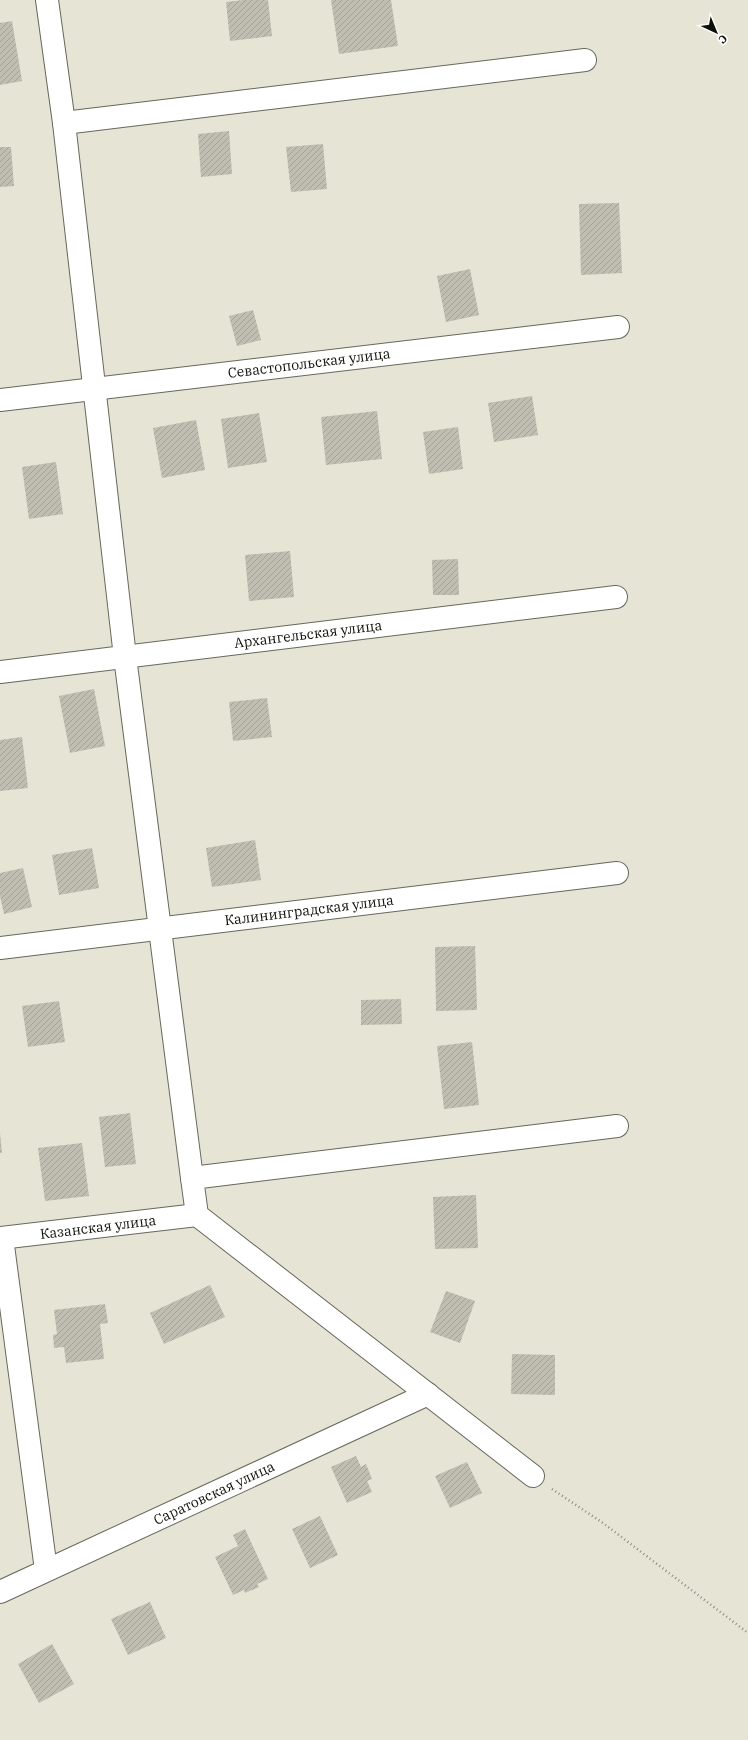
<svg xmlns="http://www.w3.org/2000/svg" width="748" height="1740" font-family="'IBM Plex Serif',serif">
	<defs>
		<pattern id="building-hatch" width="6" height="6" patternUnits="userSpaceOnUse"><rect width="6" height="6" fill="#bfbeb0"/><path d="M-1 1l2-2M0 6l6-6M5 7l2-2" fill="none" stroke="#a3a296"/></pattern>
	</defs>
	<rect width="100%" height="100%" fill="#e5e4d5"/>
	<g fill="url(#building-hatch)">
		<path d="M243,0H268L272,36L230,41L226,2Z"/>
		<path d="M331,0H391L398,46L339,54Z"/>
		<path d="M12,21L22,81L0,85V23Z"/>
		<path d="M229,131L232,174L201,177L198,134Z"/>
		<path d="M323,144L327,189L291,192L286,147Z"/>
		<path d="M0,147H11L14,186L0,187Z"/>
		<path d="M619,203L622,273L581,275L579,204Z"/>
		<path d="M470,269L479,315L446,322L437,276Z"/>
		<path d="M253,310L261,340L237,346L229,316Z"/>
		<path d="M532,396L538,435L494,442L488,403Z"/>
		<path d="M377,411L382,459L326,465L321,417Z"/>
		<path d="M259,413L267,462L228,468L221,419Z"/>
		<path d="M196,420L205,470L162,478L153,428Z"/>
		<path d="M458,427L463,469L429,474L423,432Z"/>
		<path d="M56,462L63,514L29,519L22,467Z"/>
		<path d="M290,551L294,597L249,601L245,555Z"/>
		<path d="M458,559L459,595H433L432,560Z"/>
		<path d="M94,689L105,746L70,753L59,696Z"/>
		<path d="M267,698L272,737L233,741L229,702Z"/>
		<path d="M22,737L28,788L0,791V740Z"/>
		<path d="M255,840L261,880L212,887L206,848Z"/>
		<path d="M92,848L99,888L59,895L52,855Z"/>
		<path d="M23,868L32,907L4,914L0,896V873Z"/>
		<path d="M475,946L477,1010L436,1011L435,947Z"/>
		<path d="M401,999L402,1024L361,1025V1000Z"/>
		<path d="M59,1001L65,1042L28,1047L22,1006Z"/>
		<path d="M472,1042L479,1105L444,1109L437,1046Z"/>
		<path d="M130,1113L136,1164L105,1167L99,1117Z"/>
		<path d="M0,1133L2,1153H0Z"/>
		<path d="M82,1143L89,1196L45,1201L38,1148Z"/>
		<path d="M476,1195L478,1248L435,1249L433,1197Z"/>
		<path d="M210,1285L225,1317L164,1344L150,1313Z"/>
		<path d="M446,1291L475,1301L460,1343L430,1332Z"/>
		<path d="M105,1304L108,1323L100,1324L104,1359L66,1363L64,1347L54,1348L53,1335L57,1334L54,1310Z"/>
		<path d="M512,1354L555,1355V1395L511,1394Z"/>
		<path d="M356,1456L361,1467L366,1464L372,1479L367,1481L372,1492L347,1503L331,1467Z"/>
		<path d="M467,1462L482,1493L450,1508L435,1476Z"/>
		<path d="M320,1516L338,1555L310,1568L292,1529Z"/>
		<path d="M245,1529L268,1579L257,1584L259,1587L245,1593L244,1590L233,1595L215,1557L238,1546L233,1535Z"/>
		<path d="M150,1602L166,1638L128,1655L111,1619Z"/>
		<path d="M52,1644L74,1684L39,1703L18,1664Z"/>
	</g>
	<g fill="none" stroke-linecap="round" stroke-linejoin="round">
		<defs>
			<g id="minor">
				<path d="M47,0L64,123L125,657L192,1178"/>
				<path d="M64,123L585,60"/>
				<path d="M0,400L618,327"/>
				<path d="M0,672L616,597"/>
				<path d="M0,948L617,873"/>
				<path d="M0,1238L197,1215"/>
				<path d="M2,1238L46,1570"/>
				<path d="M533,1476L197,1215L192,1178L617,1126"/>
				<path d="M0,1592L428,1394"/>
			</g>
		</defs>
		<use href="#minor" stroke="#68675a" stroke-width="24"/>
		<path stroke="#8d8c81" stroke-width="2.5" stroke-dasharray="1 3" stroke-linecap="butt" d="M552,1489L603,1523L748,1633"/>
		<use href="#minor" stroke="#fff" stroke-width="22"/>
	</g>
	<g text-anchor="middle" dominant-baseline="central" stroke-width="3.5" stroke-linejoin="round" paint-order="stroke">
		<g font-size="14" fill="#0f0f0a" stroke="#fff">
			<text transform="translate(309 363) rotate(-7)">Севастопольская улица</text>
			<text transform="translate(308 634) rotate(-7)">Архангельская улица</text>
			<text transform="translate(309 910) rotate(-7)">Калининградская улица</text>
			<text transform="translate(98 1227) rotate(-7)">Казанская улица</text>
			<text transform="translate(214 1493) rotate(-25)">Саратовская улица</text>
		</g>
	</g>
	<g transform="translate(716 32) rotate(136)" stroke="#ffffff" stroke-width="3" paint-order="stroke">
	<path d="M0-3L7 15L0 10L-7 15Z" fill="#0f0f0a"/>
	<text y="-6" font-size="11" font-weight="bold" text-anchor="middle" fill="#0f0f0a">С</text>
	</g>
</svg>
